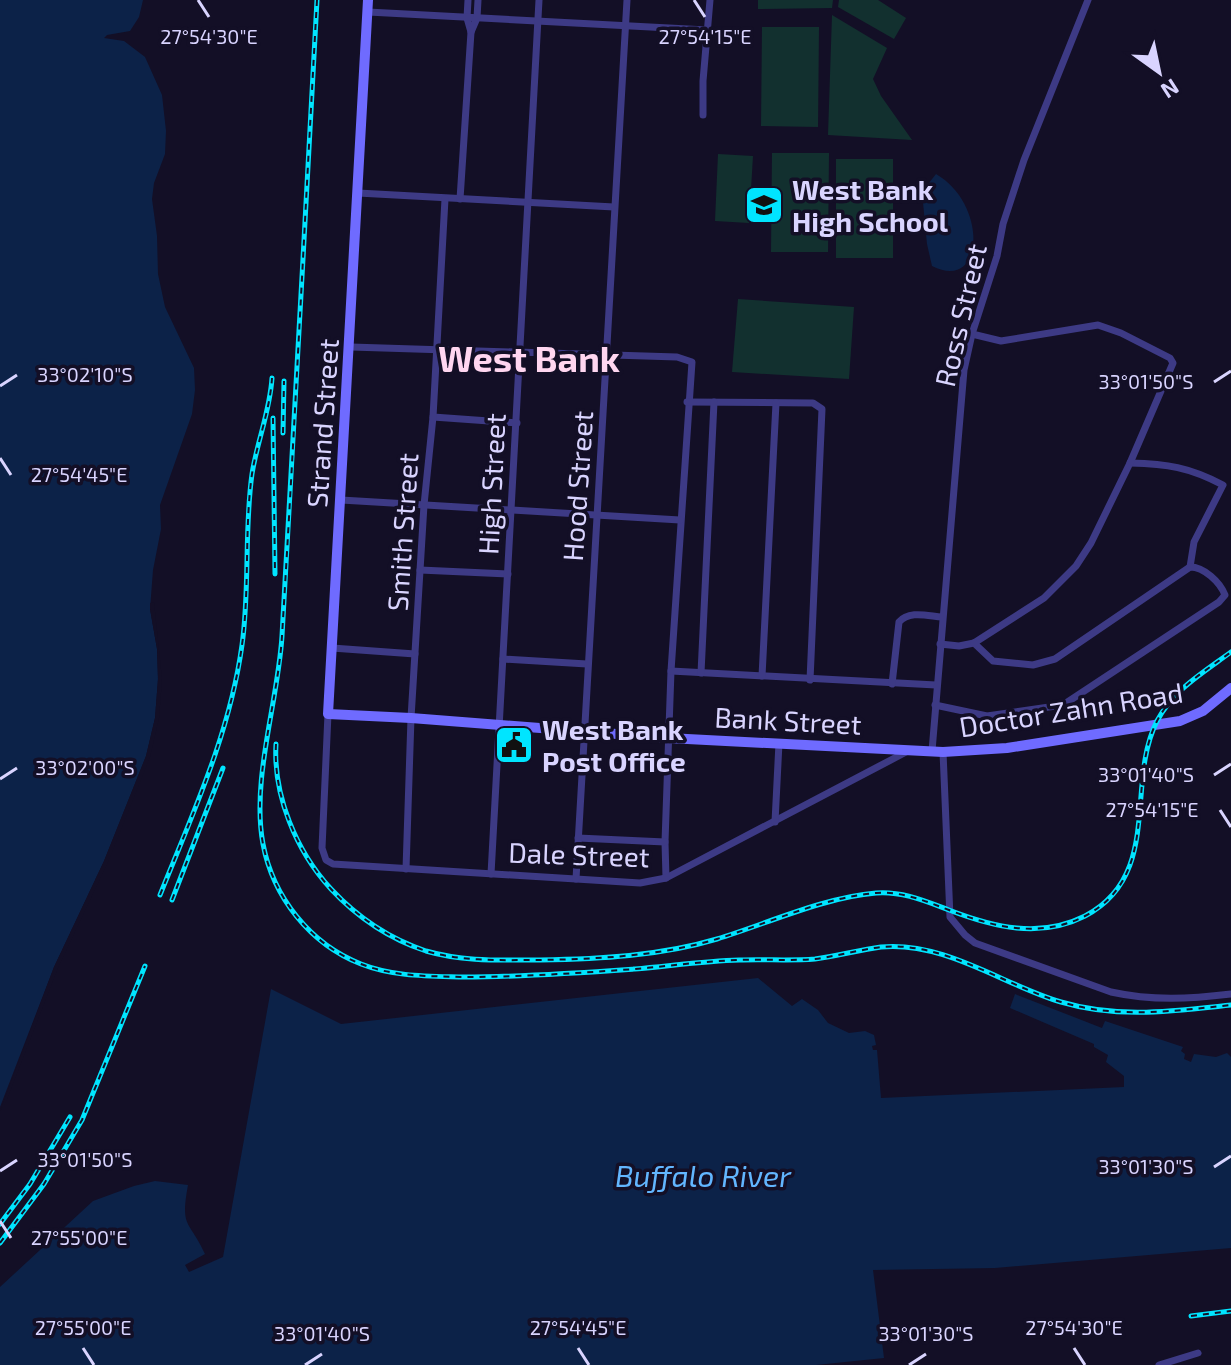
<svg xmlns="http://www.w3.org/2000/svg" width="1231" height="1365" font-family="'Exo 2',sans-serif">
	<rect width="100%" height="100%" fill="#130f26"/>
	<g fill="#12302f">
		<path d="M758,0H833L832,8L758,9Z"/>
		<path d="M839,0H878L906,18L894,39L838,7Z"/>
		<path d="M832,15L887,48L873,79L881,96L912,140L828,135Z"/>
		<path d="M762,27H819L818,127L761,126Z"/>
		<path d="M772,153H829L828,252H771Z"/>
		<path d="M718,154L753,156L749,223L715,221Z"/>
		<rect x="836" y="159" width="57" height="99"/>
		<path d="M738,299L854,307L849,379L732,372Z"/>
	</g>
	<g fill="#0c2248">
		<path d="M0,0H143L139,17L130,31L107,35L104,38L124,41L145,57L162,95L166,131L165,154L154,183L152,199L157,236L158,274L165,307L194,368L195,390L192,414L160,505L161,529L153,570L150,609L157,649L158,679L155,718L146,756L104,861L54,967L0,1107Z"/>
		<path d="M936,174C988,204 985,293 932,266L927,244L922,192Z"/>
		<path d="M758,978L792,1006L802,999L818,1010L828,1023L849,1033L865,1031L874,1035L876,1045L872,1046L873,1050H877L881,1098L1124,1087V1076L1106,1062L1108,1055L1094,1047V1044L1010,1008L1015,994L1102,1028L1105,1021L1183,1047L1181,1051L1185,1054L1184,1059L1191,1062L1194,1054L1216,1057L1227,1053L1231,1057V1248L995,1268L873,1270L884,1358L816,1365H0V1287L93,1201L134,1186L155,1181L188,1185C180,1229 189,1219 205,1254L185,1265L189,1272L223,1257L271,989L341,1024Z"/>
	</g>
	<path fill="#130f26" d="M154,602L162,679L159,718L150,757L108,862L58,968L6,1102L0,1111L54,967L104,861L146,756L155,718L158,679L157,649L150,609V603Z"/>
	<g fill="none" stroke-linecap="round" stroke-linejoin="round">
		<g stroke="#3d3a85" stroke-width="7">
			<path d="M468,0L467,18L471,32"/>
			<path d="M368,12L707,30"/>
			<path d="M703,115V81L710,0"/>
			<path d="M358,193L614,207"/>
			<path d="M460,199L471,32L477,18L478,0"/>
			<path d="M351,347L677,357L692,362L671,671L665,842L666,878"/>
			<path d="M687,402L813,403L822,409L810,680"/>
			<path d="M433,417L517,423"/>
			<path d="M1130,463C1167,464 1189,467 1223,485L1194,542L1190,567"/>
			<path d="M341,500L680,520"/>
			<path d="M420,570L508,574"/>
			<path d="M940,644L959,646L974,643L1044,598L1076,566L1091,543L1130,463L1173,363L1170,358L1121,333L1098,325L1001,341L972,334"/>
			<path d="M332,648L415,654"/>
			<path d="M503,659L587,664"/>
			<path d="M671,671L936,685"/>
			<path d="M701,673L714,402"/>
			<path d="M762,676L776,403"/>
			<path d="M892,684L899,622C909,610 928,616 942,617"/>
			<path d="M935,705L987,716L1063,705L1219,602L1225,595C1220,582 1204,567 1190,567L1055,659L1033,665L993,661L974,643"/>
			<path d="M328,714L322,848L326,860L333,864L640,883L666,878L908,751"/>
			<path d="M932,751L964,370L972,334L997,256L1003,224L1024,160L1088,0"/>
			<path d="M943,752L950,917L965,935L975,943L1111,992C1152,1001 1190,999 1231,994"/>
			<path d="M775,822L779,743"/>
			<path d="M578,838L665,842"/>
			<path d="M406,869L411,718L424,505L433,417L445,199"/>
			<path d="M491,874L539,0"/>
			<path d="M576,879L627,0"/>
			<path d="M1159,1365L1198,1353"/>
		</g>
		<path stroke="#6f6bff" stroke-width="10" d="M368,0L328,714L411,718L668,738L943,752L1007,748L1180,721L1203,711L1231,688"/>
		<defs>
			<g id="rail">
				<path d="M317,0C305,212 295,424 282,636C278,702 251,780 263,844C273,897 310,944 361,964C394,977 429,976 464,977C522,977 578,973 635,969C670,966 705,961 739,960C765,959 790,961 815,959C837,956 859,950 881,947C945,941 1003,985 1061,1002C1118,1019 1174,1011 1231,1005"/>
				<path d="M273,418L275,574"/>
				<path d="M283,433L284,381"/>
				<path d="M276,744C273,795 296,851 331,889C357,917 390,939 426,951C464,962 501,960 540,960C599,959 660,956 717,939C766,924 825,897 876,893C902,891 925,901 949,910C993,927 1040,939 1085,916C1163,875 1125,784 1157,721C1173,690 1204,672 1231,652"/>
				<path d="M160,895C193,813 230,733 242,645C250,589 244,531 252,474C257,442 270,411 272,378"/>
				<path d="M172,900L223,768"/>
				<path d="M0,1224L30,1184L70,1117"/>
				<path d="M0,1243L44,1184L82,1120L145,966"/>
				<path d="M1191,1316L1231,1311"/>
			</g>
		</defs>
		<use href="#rail" stroke="#00e5ff" stroke-width="5"/>
		<use href="#rail" stroke="#130f26" stroke-width="2" stroke-dasharray="6" stroke-linecap="butt"/>
	</g>
	<path fill="none" stroke="#d9d4ff" stroke-width="3" d="M198,0L209,17M694,0L705,17M1214,382L1231,371M0,386L17,375M0,458L11,475M1214,775L1231,764M0,779L17,768M1220,810L1231,827M1214,1167L1231,1156M0,1171L17,1160M0,1221L11,1238M83,1348L94,1365M578,1348L589,1365M1074,1348L1085,1365M305,1365L322,1354M909,1365L926,1354"/>
	<defs>
		<symbol id="school-square" viewBox="-11 -11 22 22"><rect x="-9" y="-9" width="18" height="18" rx="4" fill="#00e5ff" stroke="#130f26"/><path d="M0-5L7-2L0 1L-7-2ZM-4 1L0 2.5L4 1V4Q0 6-4 4Z" fill="#111"/></symbol>
		<symbol id="civic-square" viewBox="-11 -11 22 22"><rect x="-9" y="-9" width="18" height="18" rx="4" fill="#00e5ff" stroke="#130f26"/><path d="M-.6-6.5H3V-4.5H.6V-3L4-1V1h2V6H-6V1h2V-1L-.6-3ZM-1.2 2.5V6h2.4V2.5Z" fill="#111"/></symbol>
	</defs>
	<g fill-rule="evenodd">
		<use href="#school-square" x="742" y="183" width="44" height="44"/>
		<use href="#civic-square" x="492" y="723" width="44" height="44"/>
	</g>
	<g text-anchor="middle" dominant-baseline="central" stroke-width="7" stroke-linejoin="round" paint-order="stroke">
		<g font-size="28" font-weight="bold" fill="#d9d4ff" stroke="#130f26" text-anchor="start">
			<text x="792" y="189">West Bank<tspan x="792" dy="32">High School</tspan></text>
			<text x="542" y="729">West Bank<tspan x="542" dy="32">Post Office</tspan></text>
		</g>
		<g font-size="28" fill="#d9d4ff" stroke="#130f26">
			<text transform="translate(960 315) rotate(-77)">Ross Street</text>
			<text transform="translate(322 423) rotate(-86)">Strand Street</text>
			<text transform="translate(491 484) rotate(-87)">High Street</text>
			<text transform="translate(577 486) rotate(-86)">Hood Street</text>
			<text transform="translate(402 532) rotate(-86)">Smith Street</text>
			<text transform="translate(1071 709) rotate(-9)">Doctor Zahn Road</text>
			<text transform="translate(788 720) rotate(3)">Bank Street</text>
			<text transform="translate(579 854) rotate(2)">Dale Street</text>
		</g>
		<g font-size="30" font-style="italic" fill="#62b6ff" stroke="#130f26">
			<text x="703" y="1175">Buffalo River</text>
		</g>
		<g font-size="36" font-weight="bold" fill="#ffd6f0" stroke="#130f26">
			<text x="529" y="357">West Bank</text>
		</g>
	</g>
	<g font-size="20" text-anchor="middle" fill="#d9d4ff" stroke="#130f26" stroke-width="7" stroke-linejoin="round" paint-order="stroke">
		<text x="209" y="44">27°54'30"E</text>
		<text x="705" y="44">27°54'15"E</text>
		<text x="85" y="382">33°02'10"S</text>
		<text x="1146" y="389">33°01'50"S</text>
		<text x="79" y="482">27°54'45"E</text>
		<text x="85" y="775">33°02'00"S</text>
		<text x="1146" y="782">33°01'40"S</text>
		<text x="1152" y="817">27°54'15"E</text>
		<text x="85" y="1167">33°01'50"S</text>
		<text x="1146" y="1174">33°01'30"S</text>
		<text x="79" y="1245">27°55'00"E</text>
		<text x="83" y="1335">27°55'00"E</text>
		<text x="578" y="1335">27°54'45"E</text>
		<text x="1074" y="1335">27°54'30"E</text>
		<text x="322" y="1341">33°01'40"S</text>
		<text x="926" y="1341">33°01'30"S</text>
	</g>
	<g transform="translate(1159 72) rotate(147)" stroke="#130f26" stroke-width="6" paint-order="stroke">
	<path d="M0-6L14 30L0 20L-14 30Z" fill="#d9d4ff"/>
	<text y="-12" font-size="22" font-weight="bold" text-anchor="middle" fill="#d9d4ff">N</text>
	</g>
</svg>
